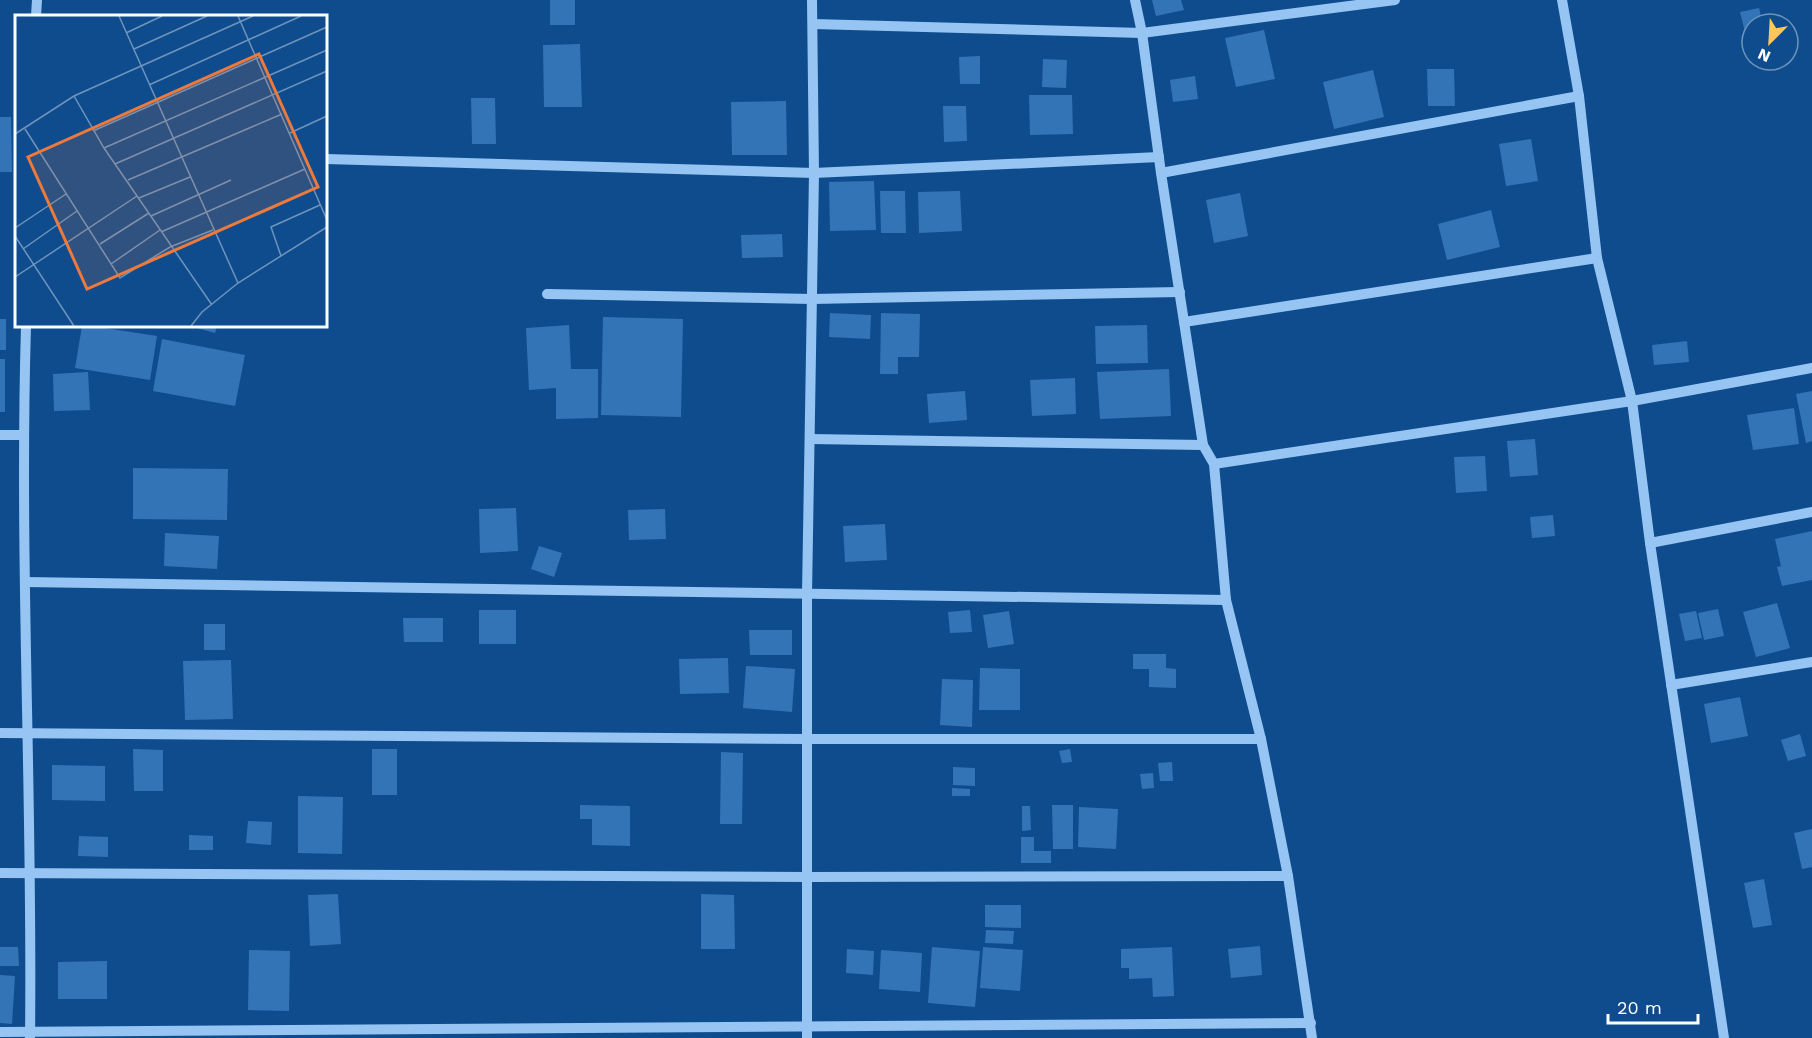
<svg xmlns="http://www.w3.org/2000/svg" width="1812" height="1038" font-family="'Work Sans',sans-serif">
	<rect width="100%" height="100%" fill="#0f4c8e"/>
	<g fill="#3374b6">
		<rect x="550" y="0" width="25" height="25"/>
		<path d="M1152,0H1181L1184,10L1156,16Z"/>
		<path d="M1759,8L1763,24H1752V43L1748,44L1740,12Z"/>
		<path d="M1264,30L1275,79L1236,87L1225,38Z"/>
		<path d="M580,44L582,107H544L543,45Z"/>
		<path d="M980,56V84H960L959,57Z"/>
		<path d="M1043,59L1067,60L1066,88L1042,87Z"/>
		<path d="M1427,69H1454L1455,106H1428Z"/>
		<path d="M1373,70L1384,117L1334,129L1323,82Z"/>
		<path d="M1195,76L1198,99L1173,102L1170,80Z"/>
		<path d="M1029,95H1072L1073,134L1030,135Z"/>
		<path d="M471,98H495L496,144H472Z"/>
		<path d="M786,101L787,155H732L731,102Z"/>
		<path d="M943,106H966L967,141L944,142Z"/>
		<path d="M0,117H11L12,172H0Z"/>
		<path d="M1531,139L1538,181L1506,186L1499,144Z"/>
		<path d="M874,181L876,230L830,231L829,182Z"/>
		<path d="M880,191H905L906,233H881Z"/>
		<path d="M960,191L962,231L919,233L918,192Z"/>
		<path d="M1240,193L1248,236L1214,243L1206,200Z"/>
		<path d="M1491,210L1500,247L1447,260L1438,224Z"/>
		<path d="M782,234L783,257L742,258L741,235Z"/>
		<path d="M830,313L871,315L870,339L829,337Z"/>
		<path d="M881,313L920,314L919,357H898V374H880Z"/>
		<path d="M603,317L683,319L681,417L601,415Z"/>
		<rect x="0" y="319" width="6" height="31"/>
		<path d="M569,325L571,369H598V418L556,419V388L529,390L526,328Z"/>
		<path d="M1147,325L1148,363L1096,364L1095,326Z"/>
		<path d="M82,326H92L157,336L150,380L75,368Z"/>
		<path d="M189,326H217L215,333Z"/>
		<path d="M162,339L245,355L235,406L153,391Z"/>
		<path d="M1687,341L1689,362L1654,365L1652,345Z"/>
		<rect x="0" y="359" width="5" height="53"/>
		<path d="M1169,369L1171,416L1100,419L1097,372Z"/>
		<path d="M88,372L90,410L54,411L53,374Z"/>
		<path d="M1075,378L1076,414L1032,416L1030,380Z"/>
		<path d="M965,391L967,420L929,423L927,394Z"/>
		<path d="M1812,391V441L1806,443L1796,394Z"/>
		<path d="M1794,408L1799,444L1753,450L1747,415Z"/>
		<path d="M1535,439L1538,475L1510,477L1507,441Z"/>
		<path d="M1485,456L1487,491L1456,493L1454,457Z"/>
		<path d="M133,468L228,469L227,520L133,519Z"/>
		<path d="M516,508L518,551L480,553L479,509Z"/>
		<path d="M665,509L666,539L629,540L628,510Z"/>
		<path d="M1553,515L1555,536L1532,538L1530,517Z"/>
		<path d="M885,524L887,560L845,562L843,526Z"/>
		<path d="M1812,531V580L1782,586L1777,567L1781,566L1775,539Z"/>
		<path d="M165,533L219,536L217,569L164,566Z"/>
		<path d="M539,546L562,553L554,577L531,569Z"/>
		<path d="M1777,603L1790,648L1756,657L1743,612Z"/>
		<path d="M1718,609L1724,636L1704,640L1698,613Z"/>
		<rect x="479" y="610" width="37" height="34"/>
		<path d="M970,610L972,632L950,633L948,612Z"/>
		<path d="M1009,611L1014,644L988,648L983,615Z"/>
		<path d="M1696,611L1702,638L1685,641L1679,614Z"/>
		<path d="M403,618H443V642H404Z"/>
		<rect x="204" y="624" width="21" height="26"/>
		<path d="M749,630H792V655H750Z"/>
		<path d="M1133,654H1166V668L1176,669V688L1149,687V669H1133Z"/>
		<path d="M728,658L729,693L680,694L679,659Z"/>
		<path d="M231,660L233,719L185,720L183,661Z"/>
		<path d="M746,666L795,669L792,712L743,708Z"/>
		<path d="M980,668L1020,669V710H979Z"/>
		<path d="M942,679L973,680L972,727L940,725Z"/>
		<path d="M1740,697L1748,736L1711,743L1704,704Z"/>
		<path d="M1800,734L1806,756L1788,761L1781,740Z"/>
		<path d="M133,749L163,750V791H134Z"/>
		<rect x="372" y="749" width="25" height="46"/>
		<path d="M1070,749L1072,762L1062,763L1059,751Z"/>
		<path d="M721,752L743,753L742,824H720Z"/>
		<path d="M1172,762L1173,781H1160L1158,763Z"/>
		<path d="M52,765L105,766V801L52,800Z"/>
		<path d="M953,767L975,768V786L953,785Z"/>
		<path d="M1153,773L1154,788L1142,789L1140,774Z"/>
		<path d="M952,788L970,789V796H952Z"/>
		<path d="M298,796L343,797L342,854L298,853Z"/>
		<path d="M580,805L630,806V846L592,845V819H580Z"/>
		<path d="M1052,805H1073V849H1053Z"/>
		<path d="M1022,806H1030L1031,830L1022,831Z"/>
		<path d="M1079,807L1118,809L1116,849L1078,847Z"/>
		<path d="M248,821L272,822L271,845L246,843Z"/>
		<path d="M1812,829V867L1802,869L1794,833Z"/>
		<path d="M189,835L213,836V850H189Z"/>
		<path d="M79,836L108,837V857L78,856Z"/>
		<path d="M1021,837H1034V851H1051V863H1021Z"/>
		<path d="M1764,879L1772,925L1753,928L1744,883Z"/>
		<path d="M338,894L341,944L310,946L308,895Z"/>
		<path d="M701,894L734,895L735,949H701Z"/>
		<path d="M985,905H1021V928L985,927Z"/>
		<path d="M986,930L1014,931L1013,944L985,943Z"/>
		<path d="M1260,946L1262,975L1231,978L1228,949Z"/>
		<path d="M0,947H18L19,966H0Z"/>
		<path d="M932,947L980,951L975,1007L928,1003Z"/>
		<path d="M983,947L1023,950L1020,991L980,988Z"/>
		<path d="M1172,947L1174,996L1153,997L1152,978L1129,979V968H1121V949Z"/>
		<path d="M847,949L874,951L873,975L846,973Z"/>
		<path d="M249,950L290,951L289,1011L248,1010Z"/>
		<path d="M881,950L922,953L920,992L879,989Z"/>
		<path d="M107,961V999H58V962Z"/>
		<path d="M0,975L15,976L12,1024L0,1023Z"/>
	</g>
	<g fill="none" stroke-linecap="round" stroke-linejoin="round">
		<g stroke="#96c5f3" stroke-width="10">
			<path d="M1135,0L1142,33L1161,173L1203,445L1214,464L1226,600L1261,739L1288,876L1312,1038"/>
			<path d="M1562,0L1579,96L1597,258L1632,401L1650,543L1724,1038"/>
			<path d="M36,16L37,0"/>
			<path d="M813,24L1142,33L1395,0"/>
			<path d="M326,159L814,173L1159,157"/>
			<path d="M1161,173L1579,96"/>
			<path d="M547,294L812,299L1180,292"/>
			<path d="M1184,322L1597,258"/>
			<path d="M26,326C19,563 33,800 30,1038"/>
			<path d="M0,435H23"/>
			<path d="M810,439L1203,445"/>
			<path d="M1214,464L1632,401L1812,368"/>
			<path d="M1650,543L1812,512"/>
			<path d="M25,582L1226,600"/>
			<path d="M1671,685L1812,662"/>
			<path d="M0,733L807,739H1261"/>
			<path d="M0,873L807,877L1288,876"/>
			<path d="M0,1032L1311,1023"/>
			<path d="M807,1038V594L814,173L812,0"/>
		</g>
	</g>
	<g transform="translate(15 15)">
		<rect width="312" height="312" fill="#0f4c8e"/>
		<path fill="none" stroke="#6f94bb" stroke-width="1.5" d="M104,1L223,268M223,1L312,205M111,18L147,1M119,34L192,1M134,70L286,1M59,81L89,133L197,290M10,114L105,263L155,232L198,215M78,116L312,12M275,118L312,101M0,119L59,81L238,1M89,133L312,35M100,149L312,56M113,165L267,99M124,183L175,162M136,201L216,165M0,213L51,179M146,217L290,154M0,221L59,311M85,229L134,198M8,234L62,196M266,241L256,212L305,190M96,249L145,215M0,262L122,181M176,311L187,297L223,268L312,212"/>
		<path fill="#ed7a3d" fill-opacity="0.15" stroke="#ed7a3d" stroke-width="3" d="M244,39L303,172L72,274L13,142Z"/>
		<rect width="312" height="312" fill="none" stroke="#fff" stroke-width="3"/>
	</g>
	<g transform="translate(1770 42) rotate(204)"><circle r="28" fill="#0f4c8e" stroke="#6f94bb" stroke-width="1.5"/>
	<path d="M0-4.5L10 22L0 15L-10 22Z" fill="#ffc758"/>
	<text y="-9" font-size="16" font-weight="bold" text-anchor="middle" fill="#ffffff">N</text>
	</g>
	<path d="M1608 1014v9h90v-9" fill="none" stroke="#ffffff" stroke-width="3"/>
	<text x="1617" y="1014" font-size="18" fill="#ffffff" stroke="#0f4c8e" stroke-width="4.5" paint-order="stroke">20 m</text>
</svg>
